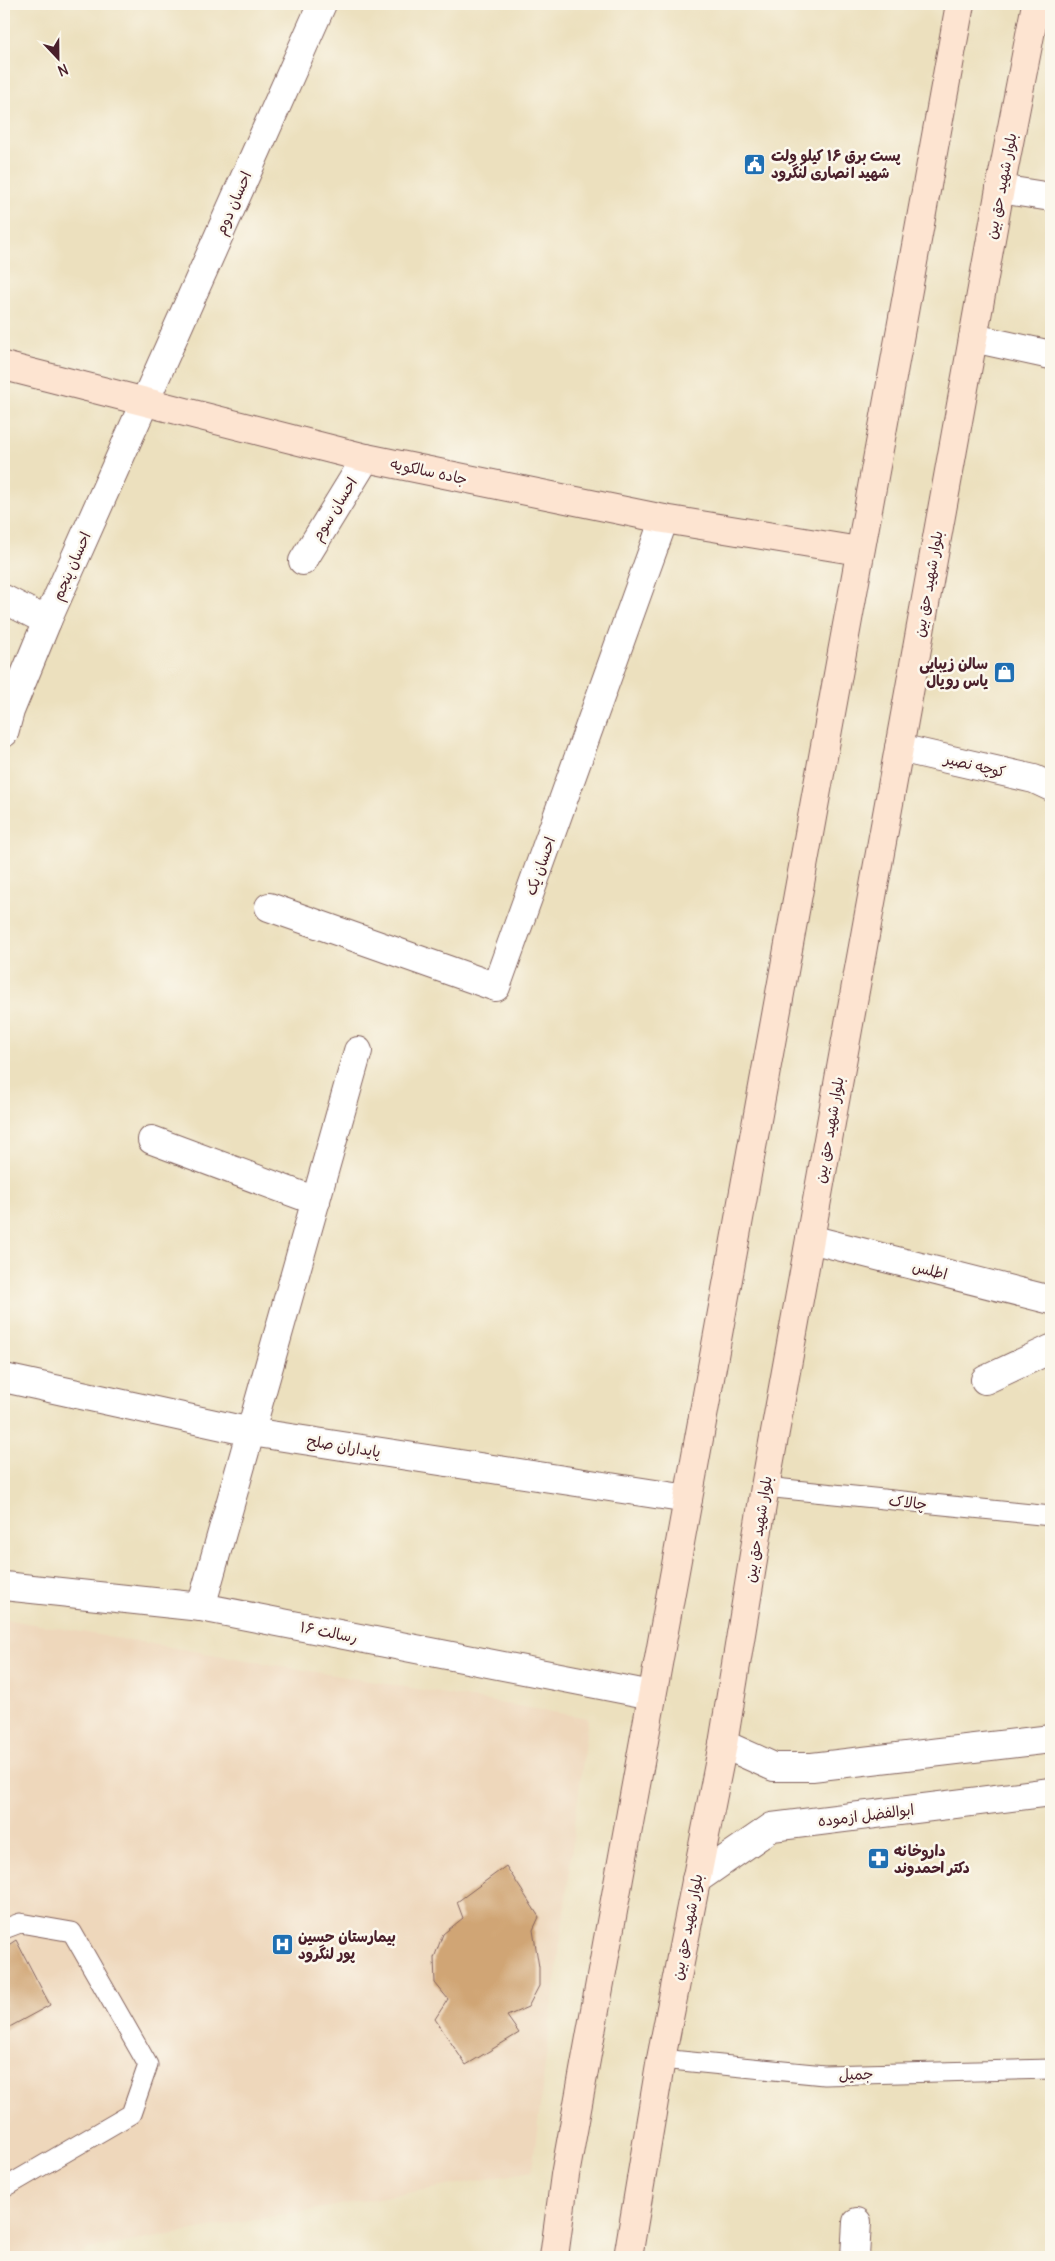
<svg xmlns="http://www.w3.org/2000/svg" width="1055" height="2261" font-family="Delius,'Playpen Sans Arabic',sans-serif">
	<rect width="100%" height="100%" fill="#fbf7ec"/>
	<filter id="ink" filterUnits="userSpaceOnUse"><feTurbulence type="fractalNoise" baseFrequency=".02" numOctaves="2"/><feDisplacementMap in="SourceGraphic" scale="10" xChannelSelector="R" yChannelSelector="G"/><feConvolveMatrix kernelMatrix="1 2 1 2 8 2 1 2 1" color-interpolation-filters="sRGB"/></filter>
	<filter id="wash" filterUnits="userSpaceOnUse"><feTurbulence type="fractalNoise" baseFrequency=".0096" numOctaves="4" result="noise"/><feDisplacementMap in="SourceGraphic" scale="20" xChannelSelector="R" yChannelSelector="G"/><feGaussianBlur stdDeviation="1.12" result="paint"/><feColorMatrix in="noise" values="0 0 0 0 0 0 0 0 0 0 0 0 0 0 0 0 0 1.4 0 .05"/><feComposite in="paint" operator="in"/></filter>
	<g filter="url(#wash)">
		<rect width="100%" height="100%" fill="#ece0be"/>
		<path fill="#eed7bb" d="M4,1619L588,1718L532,2171L90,2249L72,2257H4Z"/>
		<g id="blocks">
			<g fill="#d0a575">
				<path d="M506,1866L539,1917L533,1930L539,1967V1986L528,2007L507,2016L519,2033L466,2065L435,2019L448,1999L435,1983L434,1958L443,1934L463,1918L457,1902Z"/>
				<path d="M16,1940L50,2005L4,2030V1948Z"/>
			</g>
		</g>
	</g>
	<g filter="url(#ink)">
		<use href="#blocks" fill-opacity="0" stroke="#83635e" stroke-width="1"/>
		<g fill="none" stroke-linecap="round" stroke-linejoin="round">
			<defs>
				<g id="lane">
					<path d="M765,1487L1051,1516"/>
					<path d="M4,1929L20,1923L72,1932L148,2065L131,2114L4,2188"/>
					<path d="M661,2059L824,2075L1051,2069"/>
				</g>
				<g id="street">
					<path d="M1000,189L1051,197"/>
					<path d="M973,338L1051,355"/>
					<path d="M303,561L366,458"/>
					<path d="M4,599L47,621"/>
					<path d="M4,733L10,711L47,621L322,4"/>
					<path d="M899,748L1034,779L1051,787"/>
					<path d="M269,907L496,987L664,519"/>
					<path d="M152,1140L316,1201"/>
					<path d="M810,1239L1051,1300"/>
					<path d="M4,1378L251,1432L688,1499"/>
					<path d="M985,1380L1051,1349"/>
					<path d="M4,1586L201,1607L652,1695"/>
					<path d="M201,1607L358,1051"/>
					<path d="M723,1744L774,1767H812L1051,1739"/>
					<path d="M696,1880L772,1827L1051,1792"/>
					<path d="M855,2257L857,2222"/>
				</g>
				<g id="secondary">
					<path d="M4,366L366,458L664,519L859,551"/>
					<path d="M554,2257L565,2175L960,4"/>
					<path d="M628,2257L661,2059L723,1744L765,1487L899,748L1000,189L1036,4"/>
				</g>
			</defs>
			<use href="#lane" stroke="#83635e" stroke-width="21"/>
			<use href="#street" stroke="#83635e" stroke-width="30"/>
			<use href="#secondary" stroke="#83635e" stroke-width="30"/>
			<use href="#lane" stroke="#fff" stroke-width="19"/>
			<use href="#street" stroke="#fff" stroke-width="28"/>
			<use href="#secondary" stroke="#fde4d1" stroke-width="28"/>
		</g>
	</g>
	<defs>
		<symbol id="civic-square" viewBox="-11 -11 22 22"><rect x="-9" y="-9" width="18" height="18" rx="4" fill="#1f6fb2" stroke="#fbf7ec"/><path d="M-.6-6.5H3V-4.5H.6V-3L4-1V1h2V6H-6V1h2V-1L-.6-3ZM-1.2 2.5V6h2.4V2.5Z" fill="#fff"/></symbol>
		<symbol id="shop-square" viewBox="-11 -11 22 22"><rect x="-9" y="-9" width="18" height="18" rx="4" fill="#1f6fb2" stroke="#fbf7ec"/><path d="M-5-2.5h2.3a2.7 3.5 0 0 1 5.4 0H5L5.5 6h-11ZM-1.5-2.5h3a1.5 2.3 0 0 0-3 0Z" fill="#fff"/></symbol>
		<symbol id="pharmacy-square" viewBox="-11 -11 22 22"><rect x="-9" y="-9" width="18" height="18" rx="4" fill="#1f6fb2" stroke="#fbf7ec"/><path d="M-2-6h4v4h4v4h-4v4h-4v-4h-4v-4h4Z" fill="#fff"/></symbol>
		<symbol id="hospital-square" viewBox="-11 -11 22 22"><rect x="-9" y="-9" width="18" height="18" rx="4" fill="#1f6fb2" stroke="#fbf7ec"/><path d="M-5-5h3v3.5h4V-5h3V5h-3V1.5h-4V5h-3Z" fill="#fff"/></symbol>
	</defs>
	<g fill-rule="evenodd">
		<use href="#civic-square" x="742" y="152" width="25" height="25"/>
		<use href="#shop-square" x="992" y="660" width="25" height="25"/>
		<use href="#pharmacy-square" x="866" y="1846" width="25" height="25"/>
		<use href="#hospital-square" x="270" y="1932" width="25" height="25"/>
	</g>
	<g text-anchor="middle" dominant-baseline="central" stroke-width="5" stroke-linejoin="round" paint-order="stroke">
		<g font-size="15" font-weight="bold" fill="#4a1f2b" stroke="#fbf7ec" text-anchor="start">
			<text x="771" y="155">پست برق ۱۶ کیلو ولت<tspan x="771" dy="17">شهید انصاری لنگرود</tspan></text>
			<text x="988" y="663" text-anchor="end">سالن زیبایی<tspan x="988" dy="17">یاس رویال</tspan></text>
			<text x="894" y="1850">داروخانه<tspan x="894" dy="17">دکتر احمدوند</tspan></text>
			<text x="298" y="1936">بیمارستان حسین<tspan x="298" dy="17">پور لنگرود</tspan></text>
		</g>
		<g font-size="15" fill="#4a1f2b" stroke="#fbf7ec">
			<text transform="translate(1001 186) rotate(-79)">بلوار شهید حق بین</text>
			<text transform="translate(233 203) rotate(-66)">احسان دوم</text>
			<text transform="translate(429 471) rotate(12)">جاده سالکویه</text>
			<text transform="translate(334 509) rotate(-58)">احسان سوم</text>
			<text transform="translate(71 566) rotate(-66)">احسان پنجم</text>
			<text transform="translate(928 584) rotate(-80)">بلوار شهید حق بین</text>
			<text transform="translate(975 765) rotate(13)">کوچه نصیر</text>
			<text transform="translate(540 866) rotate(-70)">احسان یک</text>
			<text transform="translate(829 1130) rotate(-80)">بلوار شهید حق بین</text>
			<text transform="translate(930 1270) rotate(14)">اطلس</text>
			<text transform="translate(344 1446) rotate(9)">پایداران صلح</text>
			<text transform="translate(908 1502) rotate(6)">چالاک</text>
			<text transform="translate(758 1529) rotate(-81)">بلوار شهید حق بین</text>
			<text transform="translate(329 1632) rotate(11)">رسالت ۱۶</text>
			<text transform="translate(866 1815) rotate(-7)">ابوالفضل ازموده</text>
			<text transform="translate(687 1927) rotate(-79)">بلوار شهید حق بین</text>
			<text transform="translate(856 2074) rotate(-1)">جمیل</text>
		</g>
	</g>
	<rect width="1055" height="2261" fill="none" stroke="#fbf7ec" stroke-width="20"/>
	<g transform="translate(58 58) rotate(158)" stroke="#fbf7ec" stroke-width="4" paint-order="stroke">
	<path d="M0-4L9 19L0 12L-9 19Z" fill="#4a1f2b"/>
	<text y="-8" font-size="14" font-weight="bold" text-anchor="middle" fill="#4a1f2b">N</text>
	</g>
</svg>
